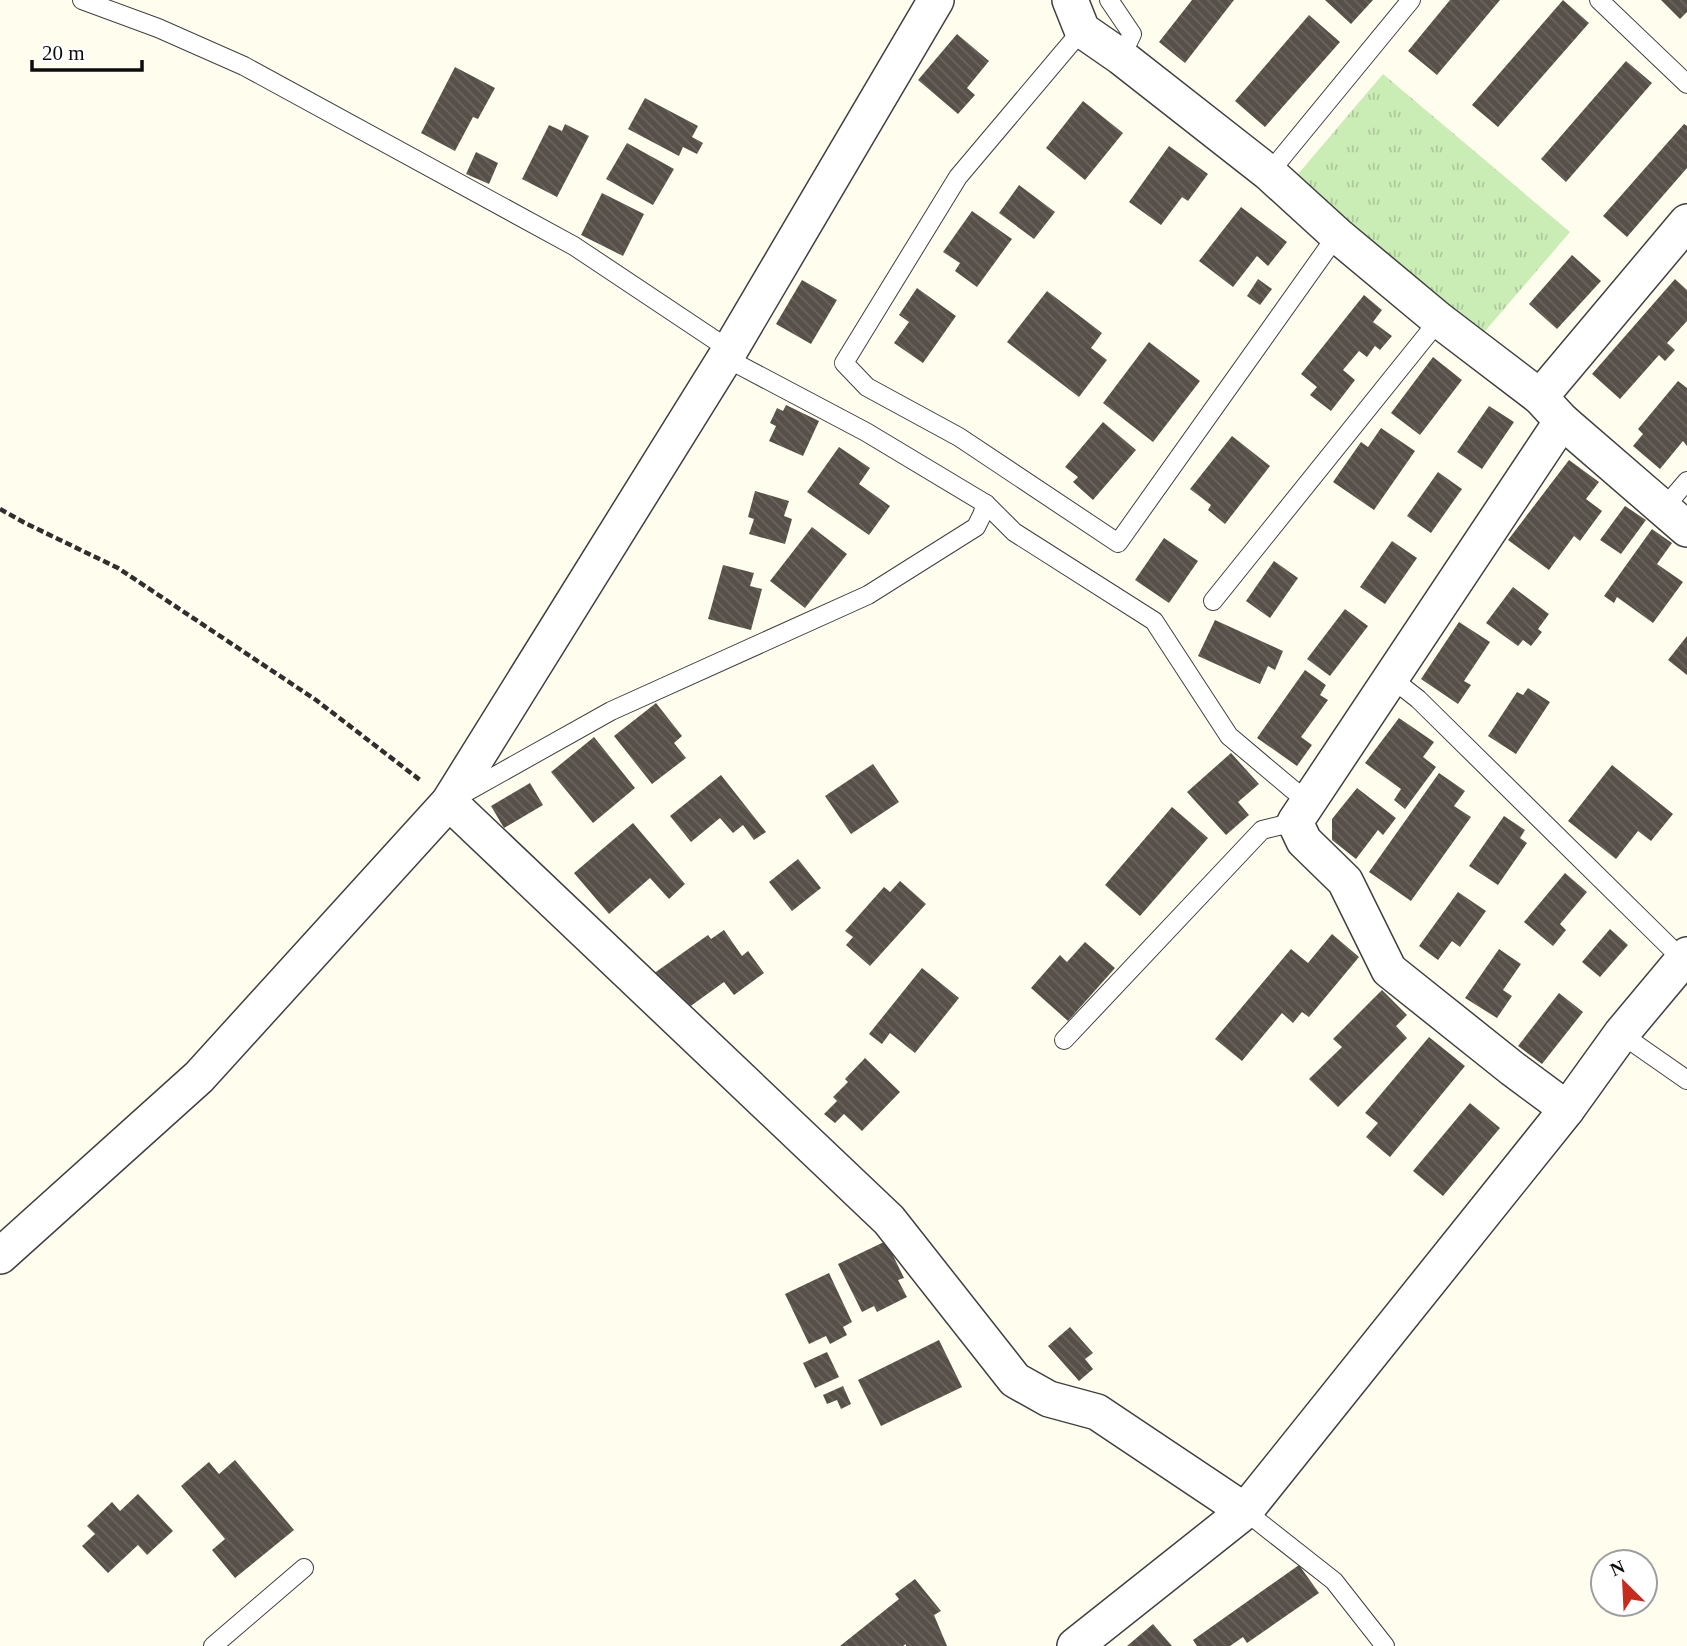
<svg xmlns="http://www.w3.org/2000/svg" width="1687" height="1646" font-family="'Times New Roman',serif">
	<defs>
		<pattern id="park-tufts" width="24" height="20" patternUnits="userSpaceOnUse" patternTransform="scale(1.75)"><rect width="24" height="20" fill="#caecb5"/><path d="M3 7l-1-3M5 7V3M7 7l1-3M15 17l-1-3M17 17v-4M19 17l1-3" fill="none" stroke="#acc99a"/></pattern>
		<pattern id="building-back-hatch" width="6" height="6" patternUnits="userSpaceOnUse" patternTransform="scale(1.75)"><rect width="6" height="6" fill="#575049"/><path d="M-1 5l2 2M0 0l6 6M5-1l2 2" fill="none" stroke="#6a645f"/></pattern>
	</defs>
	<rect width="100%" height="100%" fill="#fffeee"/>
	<path fill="url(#park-tufts)" d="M1383,74L1570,232L1480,337L1293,180Z"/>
	<g fill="url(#building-back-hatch)">
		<path d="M1192,0H1234L1185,63L1159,42Z"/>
		<path d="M1325,0H1373L1351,24Z"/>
		<path d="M1450,0H1500L1437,75L1408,51Z"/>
		<path d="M1563,0L1589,23L1498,127L1472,105Z"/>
		<path d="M1661,0H1687V12L1680,19Z"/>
		<path d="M1309,15L1340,42L1265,127L1235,101Z"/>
		<path d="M957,34L989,61L967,88L975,95L958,114L918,80Z"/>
		<path d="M1626,61L1652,83L1566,182L1541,159Z"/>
		<path d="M455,67L495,88L478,119L473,117L455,151L421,133Z"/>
		<path d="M645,98L698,126L692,137L703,143L697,154L683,147L679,156L628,129Z"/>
		<path d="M1083,101L1123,133L1085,180L1046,148Z"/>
		<path d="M565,124L589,136L557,197L522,179L549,125L562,131Z"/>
		<path d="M1684,124L1687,126V168L1627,237L1603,216Z"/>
		<path d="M627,143L674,169L653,205L606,179Z"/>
		<path d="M1169,146L1208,174L1188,201L1182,197L1161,225L1129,202Z"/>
		<path d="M476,152L498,163L489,184L466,174Z"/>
		<path d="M1019,185L1055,212L1034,239L999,213Z"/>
		<path d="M602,193L644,214L623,256L581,235Z"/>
		<path d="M1241,207L1287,242L1268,266L1257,256L1233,287L1199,261Z"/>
		<path d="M972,211L1012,239L977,287L955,271L960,263L943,252Z"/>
		<path d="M1572,255L1601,281L1557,329L1529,304Z"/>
		<path d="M1258,279L1272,289L1260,305L1247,296Z"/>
		<path d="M1675,279L1687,290V321L1667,343L1675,350L1665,361L1659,355L1620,399L1592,374Z"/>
		<path d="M802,280L837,300L811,344L776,324Z"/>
		<path d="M917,288L956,316L923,363L894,343L909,322L899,315Z"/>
		<path d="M1047,291L1102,333L1091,348L1107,360L1079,397L1007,342Z"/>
		<path d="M1364,295L1382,310L1373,322L1392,336L1380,350L1375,346L1367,357L1359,351L1343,370L1355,380L1331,411L1310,395L1317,387L1301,374Z"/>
		<path d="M1149,342L1200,381L1153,442L1103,403Z"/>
		<path d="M1433,357L1462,380L1420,435L1391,413Z"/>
		<path d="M1678,381L1687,388V446L1683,441L1660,469L1633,446L1643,434L1638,429Z"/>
		<path d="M786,405L819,421L803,456L769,441L776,426L770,423L777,408L783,411Z"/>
		<path d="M1489,406L1514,422L1482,469L1457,452Z"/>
		<path d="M1103,422L1136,450L1093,500L1073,482L1078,477L1065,467Z"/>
		<path d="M1381,428L1415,451L1374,510L1333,482L1361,442L1368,447Z"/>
		<path d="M1232,436L1270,466L1225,524L1208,510L1211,505L1190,489Z"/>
		<path d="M839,447L870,468L859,484L890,506L869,535L807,492Z"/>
		<path d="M1569,460L1599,482L1586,499L1602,511L1580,541L1574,536L1549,570L1508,540Z"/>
		<path d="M1438,472L1462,489L1431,533L1407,516Z"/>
		<path d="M755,491L789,501L784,516L792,519L785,544L749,534L754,519L748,517Z"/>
		<path d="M1625,506L1646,520L1621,554L1600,540Z"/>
		<path d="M812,527L847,554L805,608L770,581Z"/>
		<path d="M1652,529L1672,543L1657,564L1683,582L1653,623L1617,597L1614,603L1604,596Z"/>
		<path d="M1164,538L1198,561L1169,603L1135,580Z"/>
		<path d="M1392,541L1417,558L1385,604L1360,587Z"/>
		<path d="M1274,561L1298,578L1270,618L1246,601Z"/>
		<path d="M723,565L754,573L750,586L762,589L751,630L708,619Z"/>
		<path d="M1513,587L1549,614L1538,629L1542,632L1531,646L1523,640L1518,646L1486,623Z"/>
		<path d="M1345,609L1368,626L1330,676L1307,659Z"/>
		<path d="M1215,620L1283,651L1275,670L1268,666L1260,684L1198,656Z"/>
		<path d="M1459,622L1490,642L1464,681L1471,685L1458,704L1421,679Z"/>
		<path d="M1687,636V675L1668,660Z"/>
		<path d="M1305,670L1326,685L1320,695L1328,700L1301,737L1312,745L1297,766L1257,738Z"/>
		<path d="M1528,688L1550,702L1516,754L1488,736L1517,692L1523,695Z"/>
		<path d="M656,703L682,736L674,743L686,758L652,784L614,736Z"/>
		<path d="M1399,718L1434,742L1423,757L1436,767L1405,809L1394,800L1401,789L1365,763Z"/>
		<path d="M594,737L635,788L593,823L551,772Z"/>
		<path d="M1231,753L1259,784L1238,802L1249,815L1226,835L1187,792Z"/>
		<path d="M873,764L899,802L851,834L825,796Z"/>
		<path d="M1612,765L1673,814L1651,841L1638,831L1616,859L1568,821Z"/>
		<path d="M1439,773L1465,791L1454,806L1471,817L1411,901L1369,872Z"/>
		<path d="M721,775L766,832L754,840L743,825L733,833L720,818L691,842L670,816Z"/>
		<path d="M530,783L543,805L504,828L491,806Z"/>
		<path d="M1357,788L1396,818L1383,835L1378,830L1356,859L1332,840V819Z"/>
		<path d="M1172,807L1208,838L1140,916L1105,885Z"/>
		<path d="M1504,816L1525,830L1520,838L1527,843L1498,885L1469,866Z"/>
		<path d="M633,823L685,884L669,899L650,878L609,914L574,873Z"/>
		<path d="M798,859L821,888L792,911L769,882Z"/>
		<path d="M1565,873L1587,892L1560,924L1566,930L1553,946L1524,922Z"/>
		<path d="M900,881L926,904L870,966L846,945L853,937L845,931L884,887L890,892Z"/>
		<path d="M1458,892L1486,911L1460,947L1452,941L1438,960L1419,946Z"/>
		<path d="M1610,929L1628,945L1600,977L1582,962Z"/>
		<path d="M724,930L742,956L748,951L764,973L734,995L724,982L681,1013L653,974L708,935L711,939Z"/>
		<path d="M1332,934L1359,957L1309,1017L1302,1012L1293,1023L1282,1013L1242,1061L1215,1039L1291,949L1308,963Z"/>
		<path d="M1085,942L1115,968L1068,1021L1031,988L1060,955L1067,962Z"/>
		<path d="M1499,949L1521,964L1503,990L1512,996L1497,1018L1465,998Z"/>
		<path d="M922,968L959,998L915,1053L890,1033L882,1044L869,1034Z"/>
		<path d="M1382,990L1407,1015L1396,1026L1407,1038L1338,1107L1309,1079L1342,1047L1333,1039Z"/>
		<path d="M1559,993L1583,1012L1542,1064L1518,1046Z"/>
		<path d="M1429,1037L1465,1066L1390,1157L1366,1137L1378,1123L1365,1113Z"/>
		<path d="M865,1058L900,1092L862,1131L844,1114L835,1123L824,1114L837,1101L833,1097L848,1082L845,1079Z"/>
		<path d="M1470,1103L1500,1128L1443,1196L1413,1171Z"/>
		<path d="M886,1241L904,1278L898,1280L907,1297L877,1312L874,1306L862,1312L838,1264Z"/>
		<path d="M829,1273L852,1322L843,1327L847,1335L830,1344L826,1336L809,1344L785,1294Z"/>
		<path d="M1070,1327L1093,1353L1085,1359L1093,1369L1079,1381L1048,1346Z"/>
		<path d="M939,1340L962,1387L881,1426L858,1380Z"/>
		<path d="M827,1352L839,1377L815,1388L803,1363Z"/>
		<path d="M843,1386L851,1404L841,1409L837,1400L827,1404L823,1395Z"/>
		<path d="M235,1460L294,1530L235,1578L212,1550L225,1539L181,1486L209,1462L219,1474Z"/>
		<path d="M138,1494L173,1531L147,1555L138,1545L108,1573L82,1546L95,1534L87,1526L112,1502L120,1511Z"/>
		<path d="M1299,1565L1319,1593L1247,1643L1243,1637L1230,1646H1197L1193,1640Z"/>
		<path d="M915,1579L941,1611L934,1615L947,1646H906V1644L903,1646H840L899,1599L895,1594Z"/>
		<path d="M1153,1624L1172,1646H1127Z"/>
	</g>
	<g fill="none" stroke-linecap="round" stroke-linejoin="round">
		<defs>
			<g id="service">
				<path d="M82,0L158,28L244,66L574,246L730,350"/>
				<path d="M1109,0L1132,34L1121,57"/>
				<path d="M1599,0L1687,84"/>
				<path d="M1082,30L958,177L844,363L867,387L959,437L1118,543L1337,235"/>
				<path d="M1269,173L1411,0"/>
				<path d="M726,358L866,432L986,504L1014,532L1154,621L1229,736L1292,789L1309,802"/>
				<path d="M1663,509L1687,481"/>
				<path d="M1213,601L1439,320"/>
				<path d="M1391,678L1418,699L1683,960"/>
				<path d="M461,795L611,711L868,595L976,527L982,515L986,504"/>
				<path d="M1621,1034L1687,1080"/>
				<path d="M1064,1040L1262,830L1295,822"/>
				<path d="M1245,1511L1334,1581L1385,1646"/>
				<path d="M213,1646L304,1568"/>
			</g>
			<g id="minor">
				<path d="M1070,0L1082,30L1121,57L1269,173L1337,235L1439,320L1540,397L1562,421L1687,529"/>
				<path d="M1540,397L1687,222"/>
				<path d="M1562,421L1295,822L1304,841L1345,881L1389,970L1513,1069L1567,1109"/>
				<path d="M449,802L889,1220L1015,1380L1049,1399L1097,1412L1245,1511"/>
				<path d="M0,1256L199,1077L449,802L730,350L936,0"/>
				<path d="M1075,1646L1245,1511L1567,1109L1621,1034L1687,955"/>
			</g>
		</defs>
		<use href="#service" stroke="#404040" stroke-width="20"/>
		<use href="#minor" stroke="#404040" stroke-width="38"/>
		<path stroke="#2f2f2f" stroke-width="4.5" stroke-dasharray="7 3.5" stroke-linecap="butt" d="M0,509L25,523L118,568L316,700L420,780"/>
		<use href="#service" stroke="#fff" stroke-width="18"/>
		<use href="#minor" stroke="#fff" stroke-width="35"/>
	</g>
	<g transform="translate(1624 1583) rotate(336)"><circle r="33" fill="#ffffff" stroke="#9e9e9e" stroke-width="2"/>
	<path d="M0-5L12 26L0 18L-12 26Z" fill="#c62c1d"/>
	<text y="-10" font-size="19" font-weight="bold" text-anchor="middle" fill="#0d0d0d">N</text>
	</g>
	<path d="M32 60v10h110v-10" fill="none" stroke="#0d0d0d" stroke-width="3.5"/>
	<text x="42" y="60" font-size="21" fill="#0d0d0d" stroke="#ffffff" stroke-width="5" paint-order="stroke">20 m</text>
</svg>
